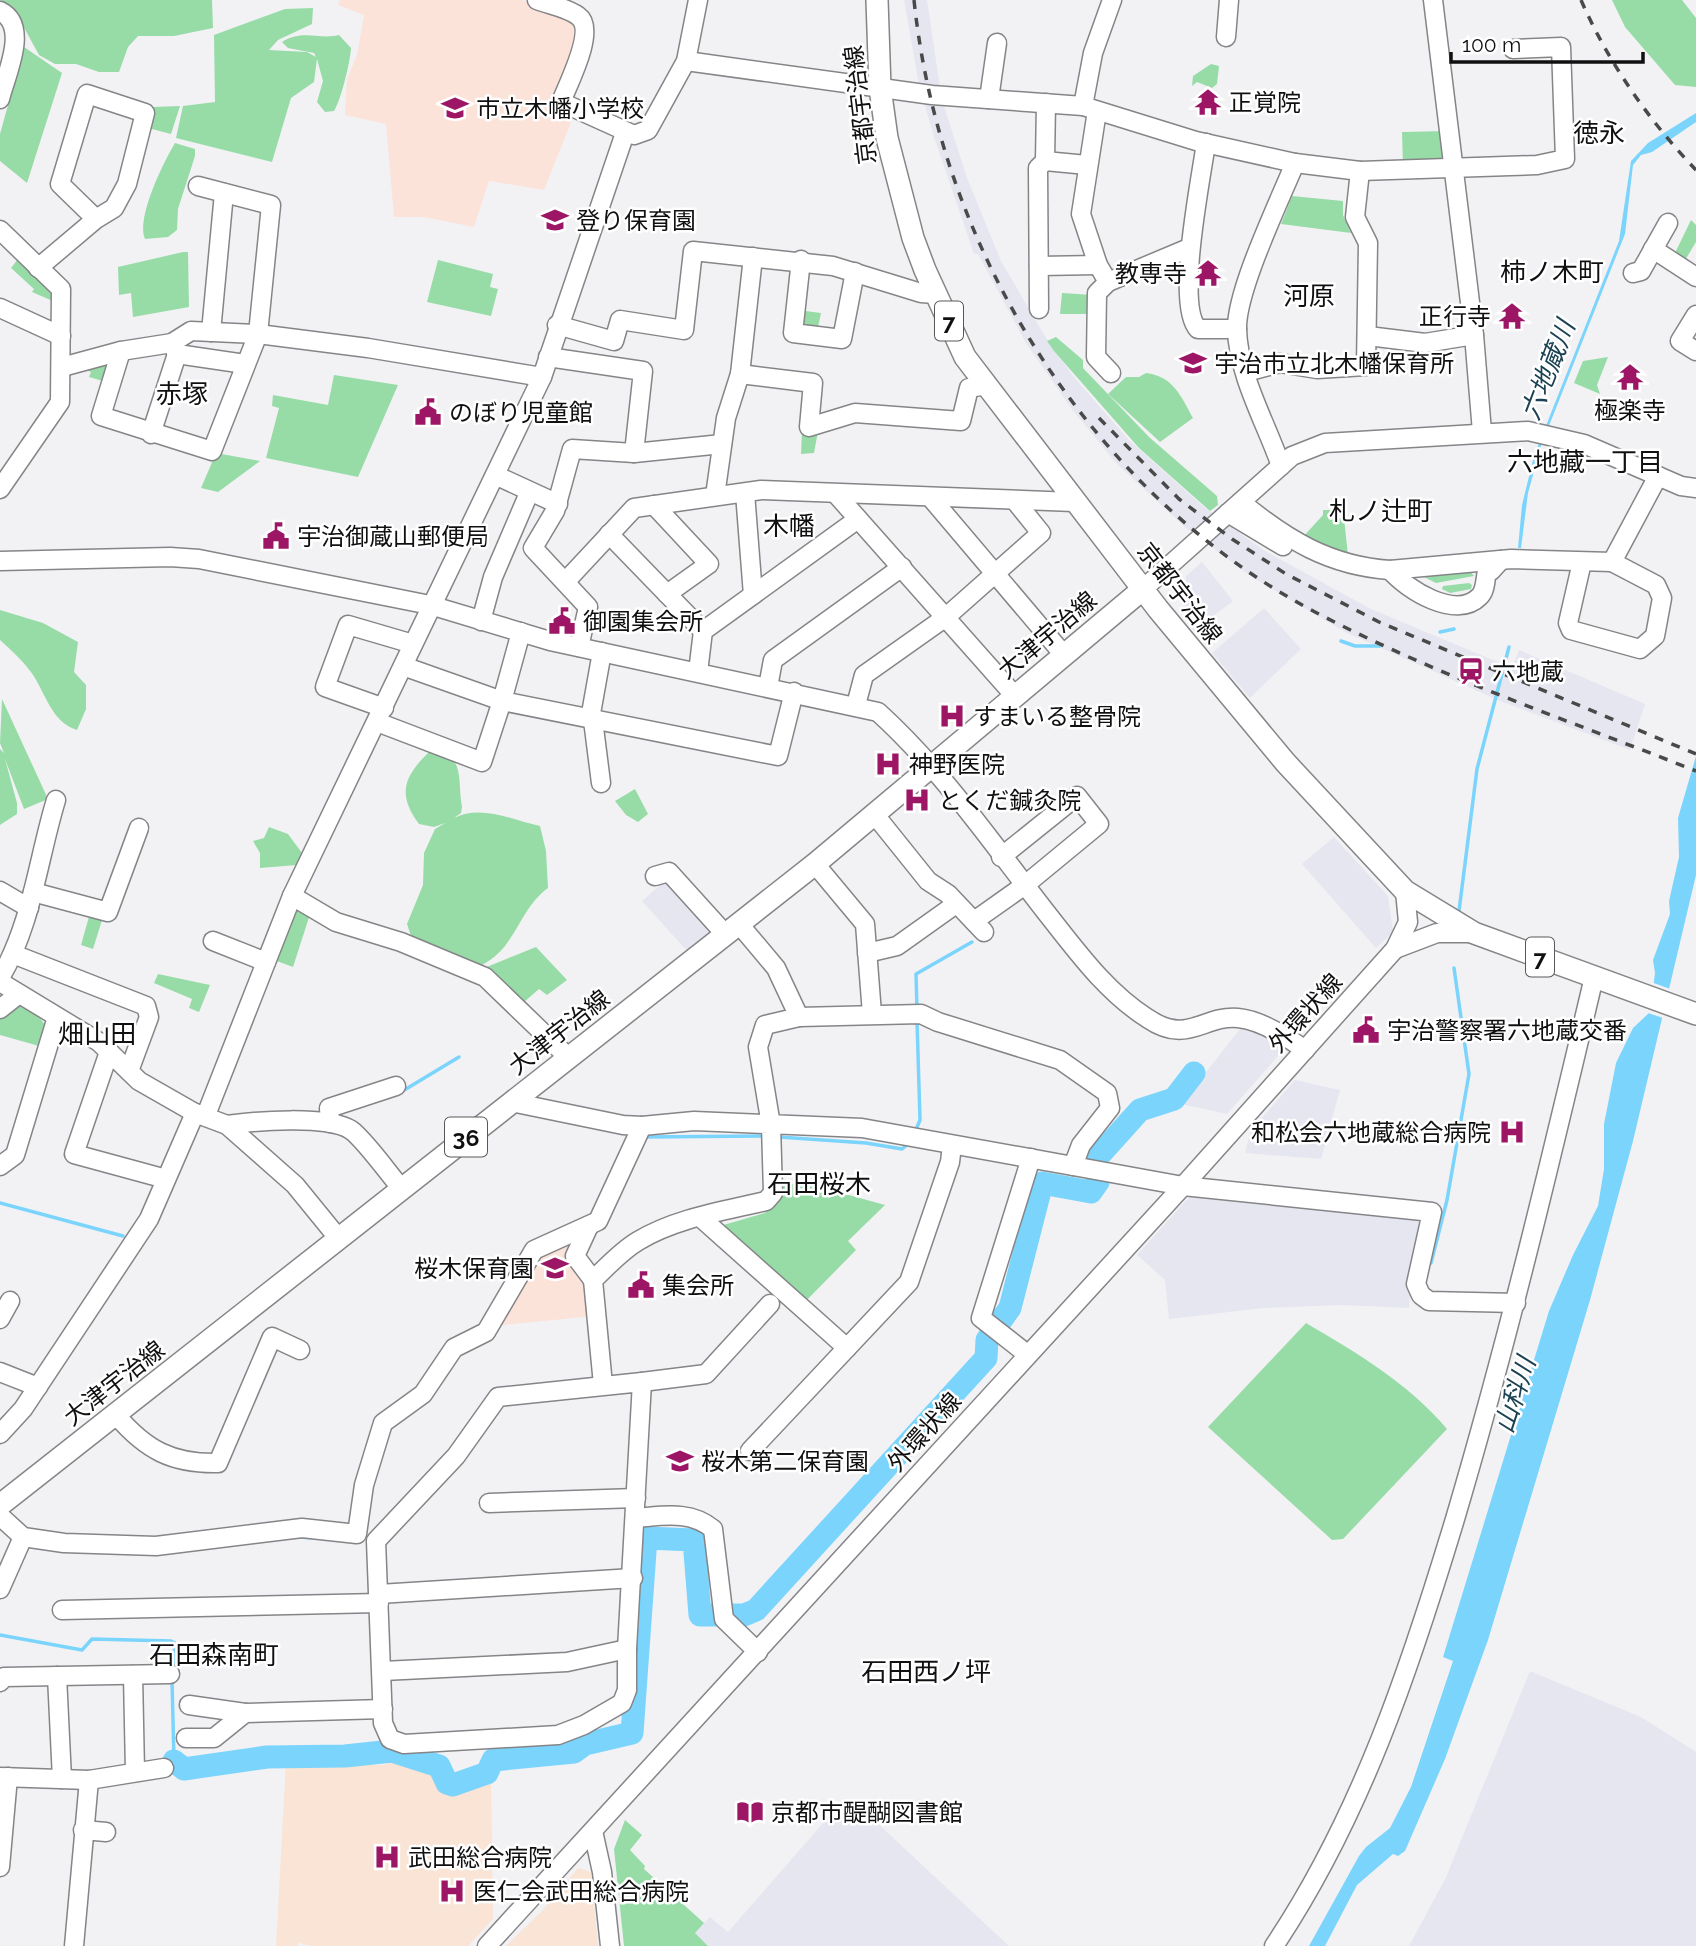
<svg xmlns="http://www.w3.org/2000/svg" width="1696" height="1946" font-family="Raleway,'Noto Sans JP',sans-serif">
	<rect width="100%" height="100%" fill="#f2f2f5"/>
	<g fill="#e6e6f0">
		<path d="M904,0H927L942,100L967,178L1001,261L1046,338L1073,376L1129,440L1204,507L1263,550L1371,609L1512,668L1519,650L1645,704L1630,750L1500,701L1345,632L1252,577L1186,528L1117,464L1071,408L1026,343L978,254H974L934,137L919,85Z"/>
		<path d="M1202,562L1233,601L1194,631L1183,616L1186,576Z"/>
		<path d="M1264,608L1301,649L1250,698L1212,653Z"/>
		<path d="M1334,837L1388,896L1393,932L1376,948L1302,864Z"/>
		<path d="M664,882L675,883L715,931L688,952L642,901Z"/>
		<path d="M1243,1025L1285,1048L1227,1114L1181,1104Z"/>
		<path d="M1295,1080L1340,1090L1321,1159L1245,1153L1251,1130Z"/>
		<path d="M1191,1195L1415,1217L1421,1225L1412,1268L1409,1308L1342,1305L1264,1308L1169,1319L1165,1280L1137,1255Z"/>
		<path d="M1530,1671L1641,1717L1696,1752V1946H1409L1446,1877Z"/>
		<path d="M859,1806L1009,1946H708L694,1933L710,1917L728,1932L831,1814L840,1822Z"/>
	</g>
	<g fill="#fbe3d9">
		<path d="M340,0H522L576,19L581,31L554,100L574,115L544,190L489,181L474,227L424,217H394L386,124L345,115L347,79L357,55L364,15L338,5Z"/>
		<path d="M574,1236L593,1282L595,1316L494,1326L538,1251Z"/>
	</g>
	<g fill="#f9e4d5">
		<path d="M400,1759L438,1772L444,1794L458,1792L491,1778L493,1919L468,1946H312L298,1943V1946H276L286,1762L385,1765L386,1760Z"/>
		<path d="M578,1868L591,1872L598,1946H506L543,1910Z"/>
	</g>
	<g fill="#97dca7">
		<path d="M0,0H212L213,28L174,36H138L128,47L119,72H99L76,64H55L39,55L22,24Z"/>
		<path d="M1612,0H1682L1696,18V87L1675,85L1625,27Z"/>
		<path d="M313,8L312,24L278,40L269,50L307,52L316,57L314,53L288,48L282,42C303,29 319,40 339,35L351,48C350,63 341,100 334,111L325,112L317,102L323,81L317,59L314,82L291,98L272,162L176,138L183,106L215,102L214,35L285,9Z"/>
		<path d="M24,47L62,73L27,183L0,161V134Z"/>
		<path d="M1211,64L1219,66L1217,84L1212,88L1197,82L1192,86L1193,76Z"/>
		<path d="M180,106L171,134L148,128L153,107Z"/>
		<path d="M1445,131L1446,153L1434,165L1403,166L1402,132Z"/>
		<path d="M175,143L195,149V156L178,209L177,230L168,237L145,239C136,218 163,163 175,143Z"/>
		<path d="M1292,196L1343,201V215L1351,233L1281,224Z"/>
		<path d="M1691,220L1696,225V242L1684,262L1674,255Z"/>
		<path d="M183,252H188L189,307L133,317L131,293L119,295L118,267Z"/>
		<path d="M18,259L55,292V302L32,292L34,289L11,268Z"/>
		<path d="M438,260L493,274L490,287L498,289L491,316L427,302Z"/>
		<path d="M1062,293L1093,295L1090,314H1060Z"/>
		<path d="M798,310L821,313L817,332L800,330Z"/>
		<path d="M1056,337L1083,360V368L1149,437L1217,496L1218,505L1210,511L1139,448L1054,351L1047,341Z"/>
		<path d="M1608,357L1597,385L1600,394L1574,383L1583,361Z"/>
		<path d="M110,362L106,382L89,377L91,372L81,368Z"/>
		<path d="M1146,373C1173,376 1181,396 1193,418L1160,442L1108,394L1126,377H1139Z"/>
		<path d="M334,375L398,385L358,477L266,458L279,408L272,406L273,395L328,405Z"/>
		<path d="M802,431H818L814,453L801,454Z"/>
		<path d="M216,453L260,461L218,492L201,488Z"/>
		<path d="M1323,510H1336L1335,518H1344L1348,556L1302,538L1323,515Z"/>
		<path d="M1469,570L1474,576L1436,583L1424,577L1427,573Z"/>
		<path d="M1469,583L1472,585L1471,589L1450,593L1442,589L1443,586Z"/>
		<path d="M0,610L43,623L78,642L74,672L86,685V709L77,730C51,722 46,693 31,672C22,660 11,650 0,640Z"/>
		<path d="M2,699L48,799L24,809L5,759L17,803V814L0,825V749L4,753L0,743Z"/>
		<path d="M432,749C466,756 457,778 462,807L461,813L454,818C481,804 512,820 540,826L546,851L548,888C518,910 517,947 482,965L412,939L407,924L423,885L424,853L435,829L445,823L434,827L419,824C395,792 406,774 432,749Z"/>
		<path d="M635,789L648,814L638,822L626,815L615,801Z"/>
		<path d="M269,827L288,834L302,853L297,865L260,868V853L253,841L264,838Z"/>
		<path d="M298,902L311,911L293,967L274,960Z"/>
		<path d="M90,913L103,917L93,949L81,945Z"/>
		<path d="M536,947L567,980L547,995L539,989L523,1003L484,968Z"/>
		<path d="M158,974L210,985L199,1012L189,1008L192,999L154,983Z"/>
		<path d="M17,1004L39,1017L46,1026L39,1046L0,1035V1017Z"/>
		<path d="M784,1184H809L885,1205L848,1241L856,1250L799,1308L713,1228L765,1213L778,1186Z"/>
		<path d="M1306,1323C1357,1353 1408,1383 1447,1429L1343,1539L1332,1540L1208,1427Z"/>
		<path d="M625,1820L642,1835L630,1850L645,1866L644,1869L704,1923L695,1933L708,1946H624L614,1849Z"/>
	</g>
	<g fill="#7bd4fc">
		<path d="M1696,113V122L1652,152L1641,155L1633,165L1625,234L1541,446L1528,493L1521,548H1518L1522,505L1534,456L1619,241L1631,161L1648,143Z"/>
		<path d="M1696,756V875L1633,1141L1590,1300L1488,1640L1445,1759L1405,1851L1398,1856L1393,1854L1357,1885L1325,1946H1309L1359,1856L1366,1847L1390,1828L1411,1787L1453,1661L1443,1657L1549,1311L1573,1255L1598,1206L1604,1169V1124L1616,1063L1633,1028L1650,1012L1655,973L1653,960L1670,914L1669,901L1679,857L1678,818Z"/>
	</g>
	<path fill="#f2f2f5" d="M1651,982L1673,990L1666,1019L1645,1012Z"/>
	<g fill="none" stroke-linecap="round" stroke-linejoin="round">
		<g stroke="#7bd4fc" stroke-width="3.5">
			<path d="M1440,632L1454,629"/>
			<path d="M1341,641L1355,646H1380"/>
			<path d="M1459,911L1477,769L1509,647"/>
			<path d="M917,1010L916,974L972,942"/>
			<path d="M401,1092L459,1057"/>
			<path d="M915,1132L920,1120L917,1021"/>
			<path d="M643,1137L767,1136"/>
			<path d="M779,1137L866,1143L902,1149L910,1142"/>
			<path d="M0,1203L123,1236"/>
			<path d="M1431,1263L1447,1200L1469,1074L1454,968"/>
			<path d="M297,1537L317,1538"/>
			<path d="M0,1635L82,1650L92,1639L171,1641L175,1643L173,1669"/>
			<path d="M172,1680L174,1761"/>
		</g>
		<path stroke="#7bd4fc" stroke-width="23" d="M174,1761L184,1769L267,1757L345,1756L392,1751L439,1766L447,1783L453,1785L487,1773L493,1760L574,1752L585,1744L632,1733L646,1538L694,1540L700,1615H744L756,1610L986,1358L987,1340L1010,1308L1042,1183L1091,1192L1098,1182L1094,1161L1140,1110L1174,1099L1194,1073"/>
		<defs>
			<g id="minor">
				<path d="M537,0C550,5 568,8 578,16C597,29 568,84 561,102L634,135L648,130L686,61L698,0"/>
				<path d="M1433,0L1474,335L1482,432"/>
				<path d="M0,11C30,26 6,74 0,99"/>
				<path d="M1226,37L1229,0"/>
				<path d="M686,61L932,95L1083,106L1196,141L1295,163L1360,171L1537,165L1565,159L1561,47L1513,49"/>
				<path d="M989,99L997,43"/>
				<path d="M1083,106L1093,53L1112,0"/>
				<path d="M1097,111L1081,214L1098,265L1108,282"/>
				<path d="M1206,143C1201,179 1175,305 1198,329H1237"/>
				<path d="M1045,161L1087,165"/>
				<path d="M0,230L61,289L60,402L0,489"/>
				<path d="M1653,249L1696,277"/>
				<path d="M801,260L793,333L842,339L855,272"/>
				<path d="M1039,266L1098,265"/>
				<path d="M38,268L96,219L114,208L127,184L145,113L87,94L60,184L96,219"/>
				<path d="M1633,273L1641,271L1668,223"/>
				<path d="M0,308L61,336"/>
				<path d="M1039,309L1038,168L1045,161L1046,103"/>
				<path d="M1696,315L1680,341L1696,351"/>
				<path d="M557,325L614,341L620,320L684,330L693,251L833,266L921,293L936,294"/>
				<path d="M211,332L224,193"/>
				<path d="M1368,336L1425,343L1474,335"/>
				<path d="M172,343L177,354L245,364"/>
				<path d="M121,351L101,416L212,451L258,334L271,205L198,186"/>
				<path d="M548,357L643,371L634,453"/>
				<path d="M62,367L121,351L172,343L191,331L258,334L368,348L542,377"/>
				<path d="M1246,372L1280,363L1317,369L1366,366L1368,243L1355,217L1360,171"/>
				<path d="M1111,373L1096,357L1097,293L1108,282L1189,248"/>
				<path d="M740,374L813,383L809,427L855,413L961,421L969,388L987,385"/>
				<path d="M151,434L177,354"/>
				<path d="M1281,466C1266,423 1238,375 1237,329C1236,291 1279,202 1295,163"/>
				<path d="M495,475L558,504"/>
				<path d="M745,493L753,595"/>
				<path d="M836,494L1015,696"/>
				<path d="M715,496L726,418L740,374L753,257"/>
				<path d="M931,498L1064,655"/>
				<path d="M1241,502C1287,540 1330,566 1390,570L1511,559L1612,562L1658,476"/>
				<path d="M654,505L709,564L667,594"/>
				<path d="M1228,513L1283,546"/>
				<path d="M609,534L703,631"/>
				<path d="M0,561L170,557L199,559L430,605L550,641L878,712C942,770 992,843 1045,911C1076,950 1105,991 1147,1018C1188,1046 1202,1015 1238,1018C1260,1020 1287,1037 1305,1050"/>
				<path d="M1582,562L1568,623L1571,630L1640,649L1655,636L1662,598L1656,585L1612,562"/>
				<path d="M1390,570C1407,590 1456,620 1479,597C1486,591 1485,579 1487,571H1491L1501,560"/>
				<path d="M566,581L634,508L761,490L1074,502"/>
				<path d="M1143,589L1292,456L1325,443L1528,431L1584,444L1681,486L1696,488"/>
				<path d="M481,621L493,577L529,493"/>
				<path d="M521,632L502,701L778,756L794,692"/>
				<path d="M579,647L588,607L533,548L555,511L572,449L634,453L722,444"/>
				<path d="M698,672L703,631L858,519"/>
				<path d="M768,687L773,660L902,567"/>
				<path d="M856,705L864,675L946,617L1041,533L1016,502"/>
				<path d="M384,708L325,687L348,625L413,644"/>
				<path d="M590,719L602,652"/>
				<path d="M593,720L601,783"/>
				<path d="M377,722L482,762L502,701L403,666"/>
				<path d="M875,815L928,881L948,894L984,932"/>
				<path d="M815,864L865,924L872,1014"/>
				<path d="M655,876L669,872L726,935"/>
				<path d="M0,891L29,908"/>
				<path d="M33,892L108,912L139,828"/>
				<path d="M292,896L336,922L401,942L485,977L569,1058"/>
				<path d="M974,921L1025,885L1099,824L1077,796L1001,857"/>
				<path d="M739,924L776,968L799,1017"/>
				<path d="M213,941L266,962"/>
				<path d="M1395,949L1437,933H1474"/>
				<path d="M867,953L897,946L956,904"/>
				<path d="M13,954L146,1006L149,1017L129,1071"/>
				<path d="M0,978C32,924 38,859 56,800"/>
				<path d="M0,982L99,1042L139,1081L195,1113L227,1125L295,1185L339,1239"/>
				<path d="M0,1009L19,994"/>
				<path d="M109,1052L74,1154L166,1179"/>
				<path d="M511,1102L623,1125L642,1126L694,1121L862,1128L1073,1166L1081,1145L1110,1108L1107,1093L1060,1060L938,1022L921,1014L799,1017L765,1025L758,1047L771,1125L773,1193L766,1201C724,1211 676,1218 638,1241C621,1251 607,1267 593,1280L603,1385"/>
				<path d="M206,1115L292,896L542,377L625,133"/>
				<path d="M330,1123L329,1108L396,1086"/>
				<path d="M227,1125C255,1121 327,1115 351,1130C364,1139 389,1174 401,1188"/>
				<path d="M0,1166L15,1155L57,1017"/>
				<path d="M1073,1166L1183,1186L1432,1212L1416,1284L1421,1295L1429,1301L1516,1303"/>
				<path d="M700,1217L847,1348"/>
				<path d="M588,1228L575,1256L593,1280"/>
				<path d="M0,1319L10,1301"/>
				<path d="M1027,1354L981,1318L1031,1158"/>
				<path d="M0,1372L38,1387"/>
				<path d="M642,1382L627,1649V1690L622,1703L584,1725L558,1735L404,1744L390,1739L383,1723L376,1541L456,1456L498,1397Z"/>
				<path d="M642,1382L706,1374L770,1304"/>
				<path d="M116,1415C146,1450 172,1464 218,1463L272,1337L300,1350"/>
				<path d="M0,1434L23,1409L149,1219L195,1113"/>
				<path d="M750,1451L909,1282L950,1162L952,1145"/>
				<path d="M489,1503L636,1498"/>
				<path d="M0,1516L23,1537L64,1543L156,1546L302,1528L357,1534L364,1485L383,1423L423,1394L454,1348L486,1332L534,1250L598,1221L642,1126"/>
				<path d="M635,1518C663,1516 690,1510 713,1529L724,1619L758,1652"/>
				<path d="M0,1589L23,1537"/>
				<path d="M379,1594L633,1578"/>
				<path d="M62,1610L379,1603"/>
				<path d="M383,1671L567,1662L627,1649"/>
				<path d="M133,1675L135,1772"/>
				<path d="M57,1676L62,1779"/>
				<path d="M0,1682L4,1677L170,1674"/>
				<path d="M189,1705L245,1713"/>
				<path d="M186,1738H214L245,1713L383,1709"/>
				<path d="M0,1777L89,1780L164,1768"/>
				<path d="M83,1830L106,1832"/>
				<path d="M593,1831L602,1872L610,1946"/>
				<path d="M0,1867L8,1777"/>
				<path d="M74,1946L89,1780"/>
				<path d="M487,1946L1183,1186L1395,949L1408,922L1405,891"/>
				<path d="M1274,1946C1361,1816 1410,1668 1455,1519C1508,1340 1551,1159 1594,977"/>
			</g>
			<g id="major">
				<path d="M877,0L880,88L887,138L913,238L925,270L965,357L1158,609L1285,762L1405,891L1474,933L1696,1014"/>
				<path d="M0,1505L815,864L1143,589"/>
			</g>
		</defs>
		<use href="#minor" stroke="#858588" stroke-width="21"/>
		<use href="#major" stroke="#858588" stroke-width="24"/>
		<use href="#minor" stroke="#fff" stroke-width="18"/>
		<use href="#major" stroke="#fff" stroke-width="21"/>
		<g stroke="#49494a" stroke-width="3.5" stroke-dasharray="9 9" stroke-linecap="butt">
			<path d="M914,0C940,250 1090,493 1315,612C1437,676 1568,720 1696,771"/>
			<path d="M1581,0C1608,62 1649,121 1696,170"/>
			<path d="M1099,418L1179,499L1232,539L1286,574L1379,622L1696,754"/>
		</g>
	</g>
	<defs>
		<symbol id="temple-bare" viewBox="-9 -9 18 18"><path d="M0-6L5-2H3V0L6.5 2.5H4V6H1.5V3h-3V6H-4V2.5H-6.5L-3 0V-2H-5Z" fill="#9d1666" stroke="#fff" stroke-width="2.5" paint-order="stroke"/></symbol>
		<symbol id="school-bare" viewBox="-9 -9 18 18"><path d="M0-5L7-2L0 1L-7-2ZM-4 1L0 2.5L4 1V4Q0 6-4 4Z" fill="#9d1666" stroke="#fff" stroke-width="2.5" paint-order="stroke"/></symbol>
		<symbol id="civic-bare" viewBox="-9 -9 18 18"><path d="M-.6-6.5H3V-4.5H.6V-3L4-1V1h2V6H-6V1h2V-1L-.6-3ZM-1.2 2.5V6h2.4V2.5Z" fill="#9d1666" stroke="#fff" stroke-width="2.5" paint-order="stroke"/></symbol>
		<symbol id="station-bare" viewBox="-9 -9 18 18"><path d="M-3-6H3Q5-6 5-4V2Q5 4 3 4L4.5 6H3L1.5 4h-3L-3 6H-4.5L-3 4Q-5 4-5 2V-4Q-5-6-3-6ZM-3.5-4v3h7v-3ZM-3.5 1v1.5H-2V1ZM2 1v1.5H3.5V1Z" fill="#9d1666" stroke="#fff" stroke-width="2.5" paint-order="stroke"/></symbol>
		<symbol id="hospital-bare" viewBox="-9 -9 18 18"><path d="M-5-5h3v3.5h4V-5h3V5h-3V1.5h-4V5h-3Z" fill="#9d1666" stroke="#fff" stroke-width="2.5" paint-order="stroke"/></symbol>
		<symbol id="library-bare" viewBox="-9 -9 18 18"><path d="M-6-4Q-3-5.5-.7-3.5V5Q-3 3-6 4ZM6-4Q3-5.5 .7-3.5V5Q3 3 6 4Z" fill="#9d1666" stroke="#fff" stroke-width="2.5" paint-order="stroke"/></symbol>
	</defs>
	<g fill-rule="evenodd">
		<use href="#temple-bare" x="1189" y="83" width="38" height="38"/>
		<use href="#school-bare" x="436" y="89" width="38" height="38"/>
		<use href="#school-bare" x="536" y="201" width="38" height="38"/>
		<use href="#temple-bare" x="1189" y="254" width="38" height="38"/>
		<use href="#temple-bare" x="1493" y="297" width="38" height="38"/>
		<use href="#school-bare" x="1174" y="344" width="38" height="38"/>
		<use href="#temple-bare" x="1611" y="358" width="38" height="38"/>
		<use href="#civic-bare" x="409" y="393" width="38" height="38"/>
		<use href="#civic-bare" x="257" y="517" width="38" height="38"/>
		<use href="#civic-bare" x="543" y="602" width="38" height="38"/>
		<use href="#station-bare" x="1452" y="652" width="38" height="38"/>
		<use href="#hospital-bare" x="933" y="697" width="38" height="38"/>
		<use href="#hospital-bare" x="869" y="745" width="38" height="38"/>
		<use href="#hospital-bare" x="898" y="781" width="38" height="38"/>
		<use href="#civic-bare" x="1347" y="1011" width="38" height="38"/>
		<use href="#hospital-bare" x="1493" y="1113" width="38" height="38"/>
		<use href="#school-bare" x="536" y="1249" width="38" height="38"/>
		<use href="#civic-bare" x="622" y="1266" width="38" height="38"/>
		<use href="#school-bare" x="661" y="1442" width="38" height="38"/>
		<use href="#library-bare" x="731" y="1793" width="38" height="38"/>
		<use href="#hospital-bare" x="368" y="1838" width="38" height="38"/>
		<use href="#hospital-bare" x="433" y="1872" width="38" height="38"/>
	</g>
	<g text-anchor="middle" dominant-baseline="central" stroke-width="5" stroke-linejoin="round" paint-order="stroke">
		<g fill="#fff" stroke="#585858" stroke-width="2">
			<rect x="935" y="301.5" width="28" height="39" rx="5"/>
			<rect x="1526" y="937.5" width="28" height="39" rx="5"/>
			<rect x="445" y="1117.5" width="42" height="39" rx="5"/>
		</g>
		<g font-size="23" font-weight="bold" fill="#101011">
			<text x="949" y="321">7</text>
			<text x="1540" y="957">7</text>
			<text x="466" y="1137">36</text>
		</g>
		<g font-size="24" fill="#101011" stroke="#fff" text-anchor="start">
			<text x="1229" y="102">正覚院</text>
			<text x="476" y="108">市立木幡小学校</text>
			<text x="576" y="220">登り保育園</text>
			<text x="1187" y="273" text-anchor="end">教専寺</text>
			<text x="1491" y="316" text-anchor="end">正行寺</text>
			<text x="1214" y="363">宇治市立北木幡保育所</text>
			<text x="1630" y="410" text-anchor="middle">極楽寺</text>
			<text x="449" y="412">のぼり児童館</text>
			<text x="297" y="536">宇治御蔵山郵便局</text>
			<text x="583" y="621">御園集会所</text>
			<text x="1492" y="671">六地蔵</text>
			<text x="973" y="716">すまいる整骨院</text>
			<text x="909" y="764">神野医院</text>
			<text x="938" y="800">とくだ鍼灸院</text>
			<text x="1387" y="1030">宇治警察署六地蔵交番</text>
			<text x="1491" y="1132" text-anchor="end">和松会六地蔵総合病院</text>
			<text x="534" y="1268" text-anchor="end">桜木保育園</text>
			<text x="662" y="1285">集会所</text>
			<text x="701" y="1461">桜木第二保育園</text>
			<text x="771" y="1812">京都市醍醐図書館</text>
			<text x="408" y="1857">武田総合病院</text>
			<text x="473" y="1891">医仁会武田総合病院</text>
		</g>
		<g font-size="24" fill="#101011" stroke="#fff">
			<text transform="translate(860 105) rotate(-97)">京都宇治線</text>
			<text transform="translate(1180 593) rotate(52)">京都宇治線</text>
			<text transform="translate(1047 635) rotate(-40)">大津宇治線</text>
			<text transform="translate(1305 1013) rotate(-48)">外環状線</text>
			<text transform="translate(559 1032) rotate(-38)">大津宇治線</text>
			<text transform="translate(114 1383) rotate(-38)">大津宇治線</text>
			<text transform="translate(924 1432) rotate(-48)">外環状線</text>
		</g>
		<g font-size="26" fill="#101011" stroke="#fff">
			<text x="1599" y="133">徳永</text>
			<text x="1552" y="272">柿ノ木町</text>
			<text x="1309" y="296">河原</text>
			<text x="182" y="394">赤塚</text>
			<text x="1585" y="462">六地藏一丁目</text>
			<text x="1381" y="511">札ノ辻町</text>
			<text x="789" y="526">木幡</text>
			<text x="97" y="1034">畑山田</text>
			<text x="819" y="1184">石田桜木</text>
			<text x="214" y="1655">石田森南町</text>
			<text x="926" y="1672">石田西ノ坪</text>
		</g>
		<g font-size="26" font-style="italic" fill="#1b4253" stroke="#fff">
			<text transform="translate(1548 370) rotate(-69)">六地蔵川</text>
			<text transform="translate(1515 1395) rotate(-72)">山科川</text>
		</g>
	</g>
	<path d="M1451 52v10h192v-10" fill="none" stroke="#101011" stroke-width="3.5"/>
	<text x="1462" y="52" font-size="21" fill="#101011" stroke="#ffffff" stroke-width="5" paint-order="stroke">100 m</text>
</svg>
